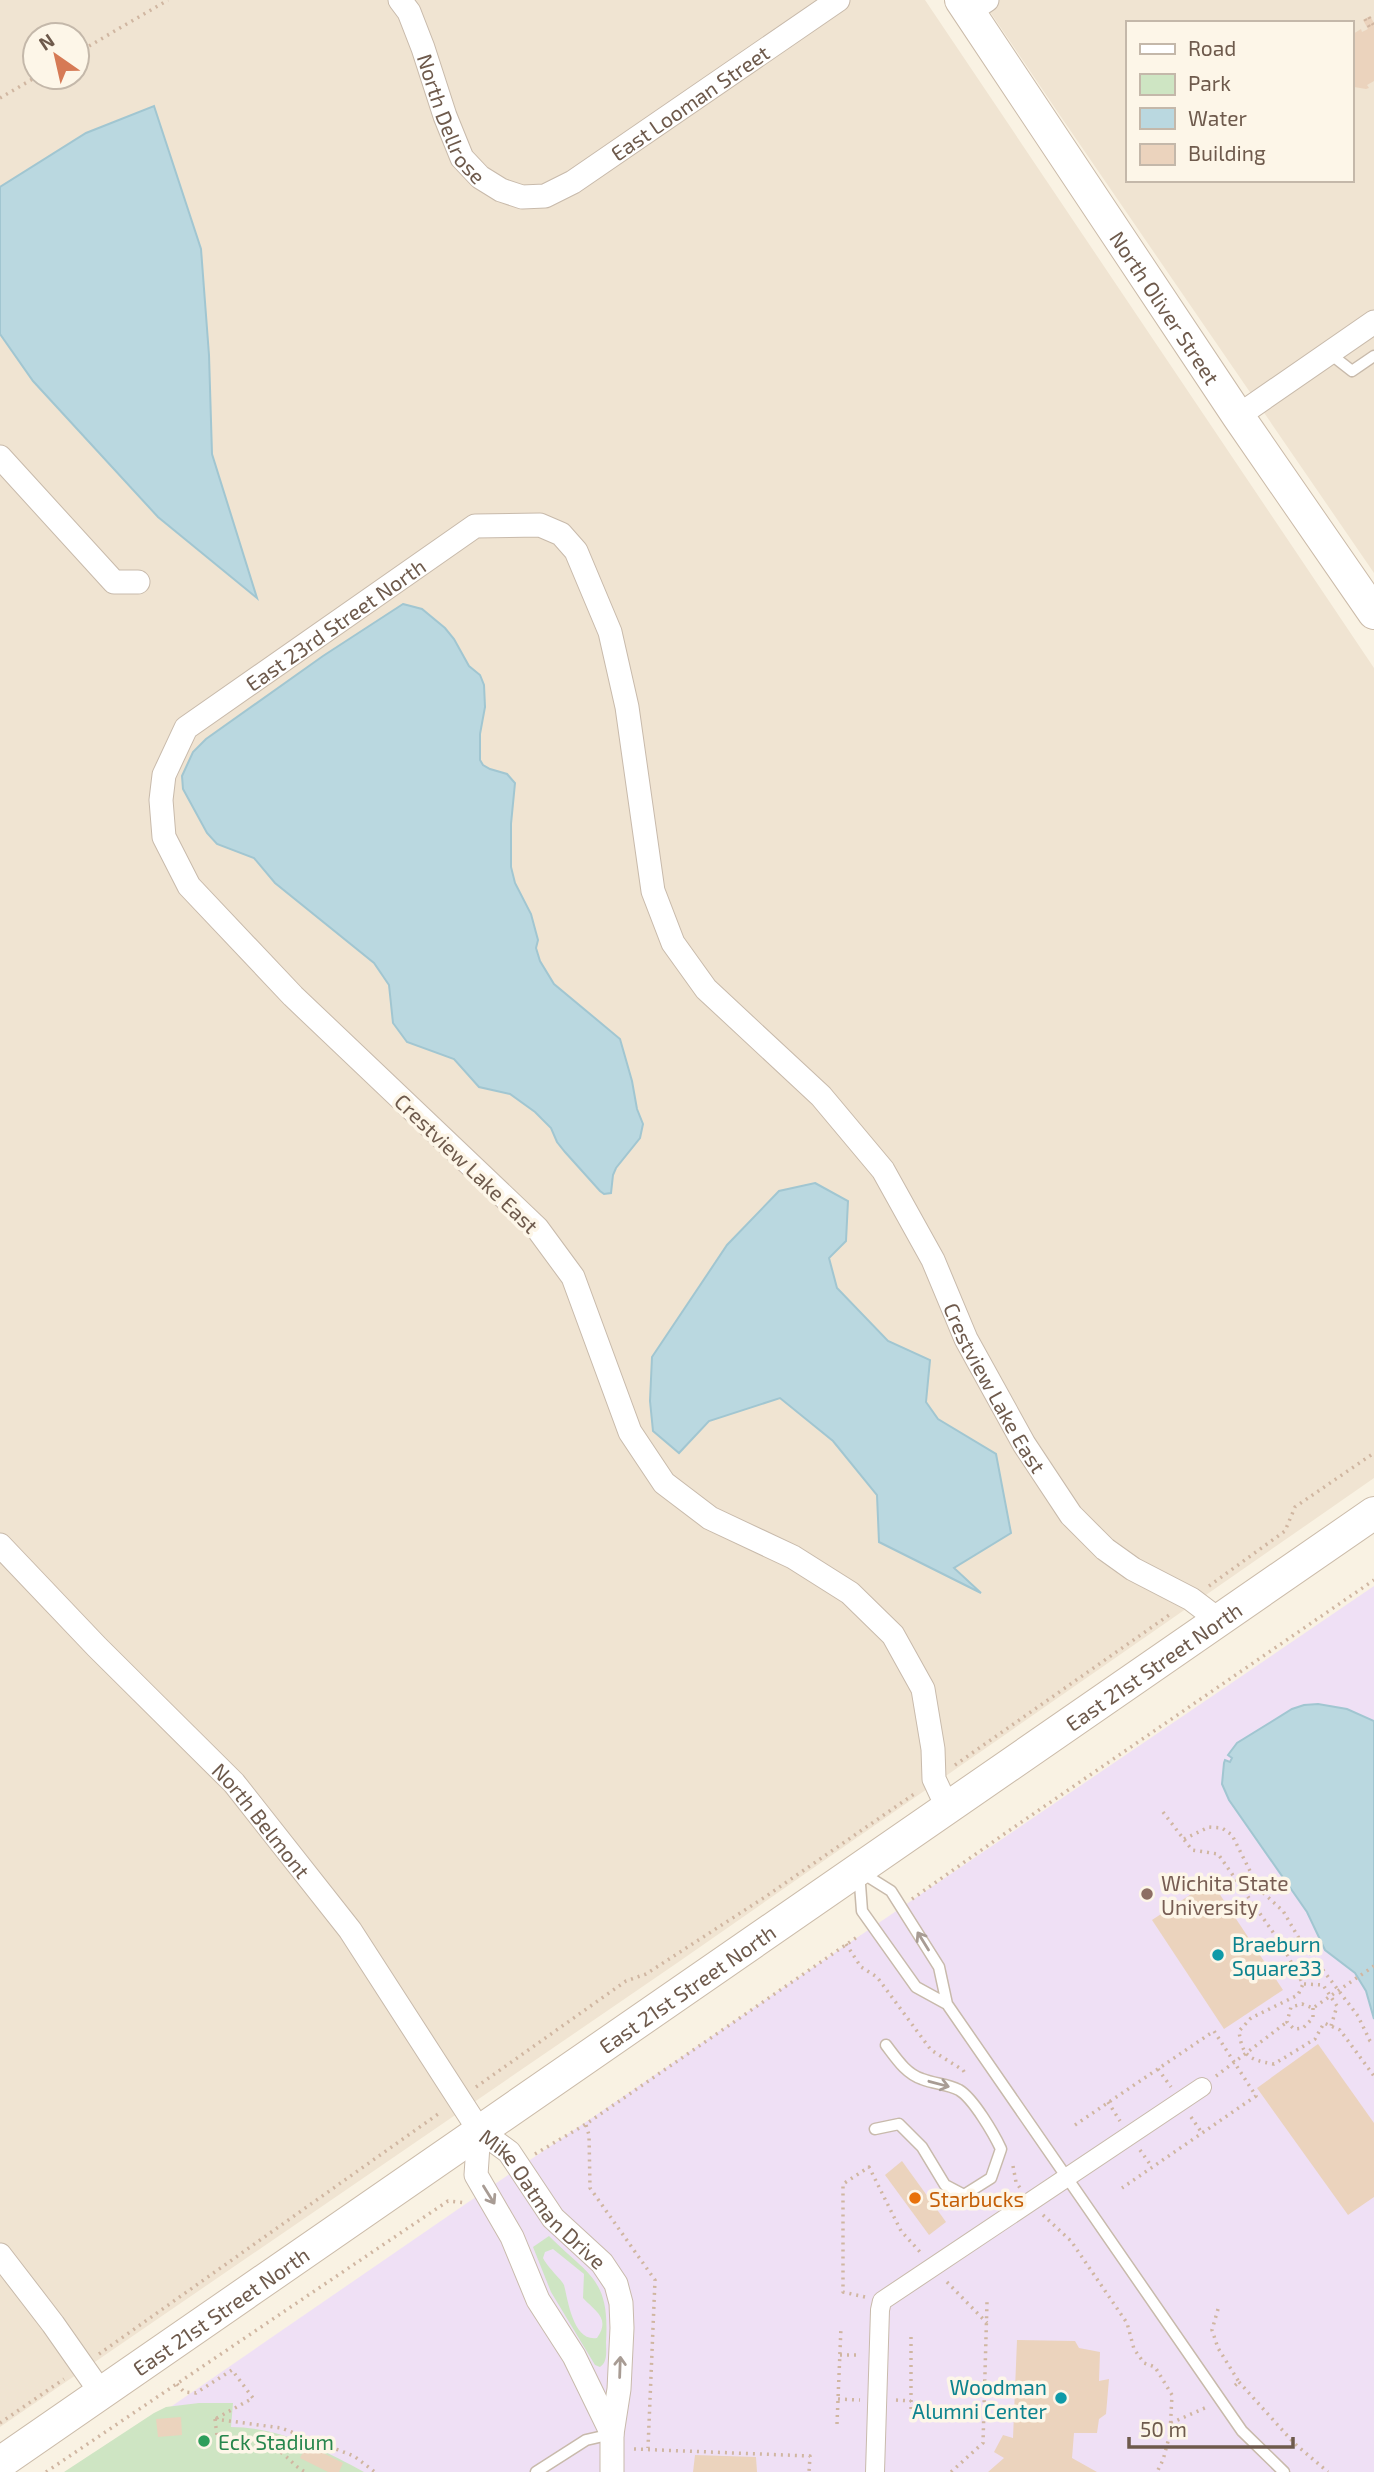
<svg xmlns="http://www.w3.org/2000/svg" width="1374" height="2472" font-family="'Exo 2',sans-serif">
	<rect width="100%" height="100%" fill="#f9f2e3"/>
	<g fill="#f0e4d2" fill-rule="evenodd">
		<path d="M0,0H925L1374,668V1478L677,1963L0,2427ZM35,35H77V77H35Z"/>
		<path d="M982,0H1374V573L1059,114ZM1127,23H1351V180H1127Z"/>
	</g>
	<path fill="#efe0f5" d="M1374,1586V2472H76L467,2203Z"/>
	<g fill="#cee5c3" fill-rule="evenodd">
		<path d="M549,2236C589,2276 610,2278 606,2342C606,2351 608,2362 600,2367L595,2365L551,2292L533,2247ZM553,2249L584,2274L583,2298C595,2311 611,2318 597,2338C573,2342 568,2300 564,2285C562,2280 548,2268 543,2258L545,2252Z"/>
		<path d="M199,2403H233L231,2427C278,2427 324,2450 364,2472H64L154,2413L166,2407Z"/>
	</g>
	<g fill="#bad8e0" stroke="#a1c6d1" stroke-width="2">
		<path d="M154,106L201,249L209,355L212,454L257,598L158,517L33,381L0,334V187L86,133Z"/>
		<path d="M403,604L422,609L445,628L454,639L469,666L480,675L484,685L485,707L480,734V760L483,765L490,769L507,774L515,783L511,824V867L515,883L531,914L538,940L536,948L540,961L554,984L620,1039L632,1081L637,1109L643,1124L640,1138L616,1168L613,1175L611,1193L604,1194L600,1191L565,1152L557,1142L551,1128L535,1112L510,1094L479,1087L454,1059L407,1042L393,1023L389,985L374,963L275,883L254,858L217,844L207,833L183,789L182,776L193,752L206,739L323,656Z"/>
		<path d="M815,1183L848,1201L846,1241L829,1258L837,1288L888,1341L930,1360L926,1402L938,1419L996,1454L1011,1533L954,1568L981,1593L879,1542L877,1495L833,1441L780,1398L709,1421L679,1453L653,1431L650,1401L652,1357L727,1245L779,1191Z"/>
		<path d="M1318,1704L1347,1709L1374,1721V2019L1366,1991L1355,1973L1325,1950L1307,1912L1229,1800L1222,1784L1224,1763L1225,1760L1230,1762L1232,1758L1228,1755L1237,1743L1292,1709L1304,1705Z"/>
	</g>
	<g fill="#ebd3bd">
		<path d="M1370,16L1374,23V81L1367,85L1369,88L1366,89L1354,87L1351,82V39L1355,37L1353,34L1361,29L1362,32L1368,29L1363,20Z"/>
		<path d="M1211,1881L1283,1990L1224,2029L1152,1920Z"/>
		<path d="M1318,2044L1374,2123V2197L1348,2215L1257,2088Z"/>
		<path d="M902,2161L946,2222L929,2235L885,2175Z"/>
		<path d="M1017,2340L1075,2341L1079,2348L1100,2352L1099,2381L1109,2379L1106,2414L1099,2419L1097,2433H1074L1072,2458L1097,2472H988L1004,2458L994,2452L1003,2435L1013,2438Z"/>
		<path d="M181,2417L182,2435L158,2437L156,2419Z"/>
		<path d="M307,2445L343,2463L339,2472H328L300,2458Z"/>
		<path d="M695,2455L756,2457L757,2472H693Z"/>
	</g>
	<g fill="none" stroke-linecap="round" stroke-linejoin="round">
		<defs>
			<g id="service">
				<path d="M1329,353L1352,371L1374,356"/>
				<path d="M947,2004L916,1987L862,1911L859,1871L891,1891L939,1967L947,2004L1242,2431L1284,2472"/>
				<path d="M875,2129L899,2124L922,2147L945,2185L964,2195L991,2178L1001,2149C994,2134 973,2098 959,2090C947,2084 935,2084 922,2079C906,2074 896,2058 886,2045"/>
				<path d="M536,2472L586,2440L612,2434"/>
			</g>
			<path id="pedestrian" d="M875,2472L880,2310L882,2301L1202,2087"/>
			<g id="minor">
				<path id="s1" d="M400,0L409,12L423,48L445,116L462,158L480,177L501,190L522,197L545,196L573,182L838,0"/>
				<path d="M969,12L987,0"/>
				<path d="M1238,416L1374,322"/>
				<path d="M0,457L114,582H138"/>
				<path id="s2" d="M0,1545L97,1647L234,1783L350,1930L479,2130L509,2152L553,2218L602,2263L616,2284L621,2303L622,2328L619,2389L612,2434V2472"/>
				<path id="s3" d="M948,1809L934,1779L933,1749L923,1689L893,1635L850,1593L793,1557L710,1518L664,1483L630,1432L573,1277L537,1228L293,996L189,886L164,837L161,800L164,775L186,728L475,526L540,525L561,534L576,551L610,632L627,707L653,891L673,943L706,989L821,1096L883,1170L933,1260L966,1339L1024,1444L1071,1515L1105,1549L1133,1569L1191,1599L1220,1621"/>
				<path d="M479,2130L476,2175L512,2237L538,2300L574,2356L612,2434"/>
				<path d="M0,2255L53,2324L102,2394"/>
			</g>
			<g id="secondary">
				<path id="s4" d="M961,0L1238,416L1374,613"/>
				<path id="s5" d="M0,2463L1374,1513"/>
			</g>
		</defs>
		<use href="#service" stroke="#c8baab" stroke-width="13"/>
		<use href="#pedestrian" stroke="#c8baab" stroke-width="20"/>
		<use href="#minor" stroke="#c8baab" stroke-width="25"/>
		<use href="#secondary" stroke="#cbbba9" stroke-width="34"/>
		<g stroke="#d0b6a1" stroke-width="3.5" stroke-dasharray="2 5" stroke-linecap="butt">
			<path d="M1369,17L1374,26"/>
			<path d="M1365,19L1370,28"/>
			<path d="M77,53L168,0"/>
			<path d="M0,98L36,77"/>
			<path d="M1209,1586L1285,1531L1295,1507L1374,1453"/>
			<path d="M955,1765L1172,1613"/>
			<path d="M1163,1812L1192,1850L1218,1854L1282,1945L1303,1984L1298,1995L1251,2018L1239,2031C1242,2056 1249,2060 1274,2064L1315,2039L1324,2023L1340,2030L1374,2076"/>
			<path d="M1184,1839L1209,1827L1222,1828L1232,1835L1259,1889L1283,1911L1300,1940L1358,2016L1370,2041L1374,2044"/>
			<path d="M912,1899L1007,1832L1374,1580"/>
			<path d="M846,1944L861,1967L877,1977L931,2050L963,2070L966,2075"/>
			<path d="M1304,1984L1323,1985L1337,2006L1331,2026"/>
			<path d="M1313,2008V2018L1303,2028L1294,2029L1287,2022L1291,2007L1302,2004L1313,2008L1374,1966"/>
			<path d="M1158,2069L1171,2087"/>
			<path d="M1216,2076L1287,2022"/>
			<path d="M476,2087L626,1981L646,1974L765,1897L917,1792"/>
			<path d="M1108,2102L1120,2121"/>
			<path d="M1191,2117L1202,2133"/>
			<path d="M586,2125L589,2135L590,2188L655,2280L648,2448"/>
			<path d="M1075,2125L1214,2031L1256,2096L1122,2188"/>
			<path d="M1140,2150L1152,2167"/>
			<path d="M535,2154L586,2124L860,1935"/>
			<path d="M1013,2166L1016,2182L1020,2188"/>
			<path d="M1043,2215L1071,2241L1127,2323L1134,2349L1144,2363L1155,2367L1172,2395L1170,2434L1163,2460L1157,2472"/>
			<path d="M947,2282L987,2323"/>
			<path d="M865,2297L843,2292V2184L869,2167L901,2231L921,2253"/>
			<path d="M1218,2309L1212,2330L1218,2348L1239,2382L1232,2388"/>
			<path d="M99,2354L441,2112"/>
			<path d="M840,2355H859"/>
			<path d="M1239,2382L1294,2443L1328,2472"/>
			<path d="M177,2384L184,2392L196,2393L232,2370L253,2398L215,2419"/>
			<path d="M838,2399L860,2400"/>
			<path d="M896,2400L911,2401"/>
			<path d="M911,2409V2332"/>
			<path d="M215,2419L281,2428L354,2456L375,2472"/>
			<path d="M215,2419L217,2436C240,2437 264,2439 283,2454C291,2460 296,2468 306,2472"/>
			<path d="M0,2423L64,2379"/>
			<path d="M1171,2423L1207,2407"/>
			<path d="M837,2424L841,2327"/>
			<path d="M634,2449L810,2456L809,2472"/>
			<path d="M46,2472L448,2201L467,2203"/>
			<path d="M951,2472L983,2443L987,2302"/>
		</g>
		<use href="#service" stroke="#fff" stroke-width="10"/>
		<use href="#pedestrian" stroke="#fff" stroke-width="18"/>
		<use href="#minor" stroke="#fff" stroke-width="23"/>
		<use href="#secondary" stroke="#fff" stroke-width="32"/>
	</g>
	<defs><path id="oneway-shaft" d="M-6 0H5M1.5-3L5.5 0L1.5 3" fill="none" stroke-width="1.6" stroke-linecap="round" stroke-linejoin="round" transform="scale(1.75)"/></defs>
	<g stroke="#a89c94">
		<use href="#oneway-shaft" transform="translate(923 1941) rotate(-122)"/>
		<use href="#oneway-shaft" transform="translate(939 2084) rotate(15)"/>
		<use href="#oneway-shaft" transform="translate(489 2195) rotate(58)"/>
		<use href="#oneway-shaft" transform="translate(620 2367) rotate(-88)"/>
	</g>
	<circle fill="#8d6e63" stroke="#fdf6e8" stroke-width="2.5" cx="1147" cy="1894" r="7"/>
	<g fill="#0f9aa8" stroke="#fdf6e8" stroke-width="2.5">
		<circle cx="1218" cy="1955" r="7"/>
		<circle cx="1061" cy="2398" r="7"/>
	</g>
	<circle fill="#e8710a" stroke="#fdf6e8" stroke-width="2.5" cx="915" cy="2198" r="7"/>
	<circle fill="#2e9e5b" stroke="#fdf6e8" stroke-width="2.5" cx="204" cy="2441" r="7"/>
	<g text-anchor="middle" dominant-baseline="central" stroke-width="7" stroke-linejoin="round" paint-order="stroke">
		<g font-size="21" fill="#6e5a4c" stroke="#fdf6e8">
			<text stroke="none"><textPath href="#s1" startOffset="439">East Looman Street</textPath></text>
			<text stroke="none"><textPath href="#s1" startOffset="130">North Dellrose</textPath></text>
			<text stroke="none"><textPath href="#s4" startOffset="369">North Oliver Street</textPath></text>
			<text stroke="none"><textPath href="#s3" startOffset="1589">East 23rd Street North</textPath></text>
			<text transform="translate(467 1163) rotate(44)">Crestview Lake East</text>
			<text stroke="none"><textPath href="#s3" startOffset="2832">Crestview Lake East</textPath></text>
			<text stroke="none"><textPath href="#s5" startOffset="1402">East 21st Street North</textPath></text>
			<text stroke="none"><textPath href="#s2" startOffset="380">North Belmont</textPath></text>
			<text stroke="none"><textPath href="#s5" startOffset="835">East 21st Street North</textPath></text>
			<text stroke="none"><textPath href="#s2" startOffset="854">Mike Oatman Drive</textPath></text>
			<text stroke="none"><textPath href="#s5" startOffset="268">East 21st Street North</textPath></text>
		</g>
		<g font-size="21" fill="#785e54" stroke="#fdf6e8" text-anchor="start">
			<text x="1161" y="1882">Wichita State<tspan x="1161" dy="24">University</tspan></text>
		</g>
		<g font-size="21" fill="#0d838f" stroke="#fdf6e8" text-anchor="start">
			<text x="1232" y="1943">Braeburn<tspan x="1232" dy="24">Square33</tspan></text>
			<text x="1047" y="2386" text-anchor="end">Woodman<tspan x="1047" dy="24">Alumni Center</tspan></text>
		</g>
		<g font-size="21" fill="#c56008" stroke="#fdf6e8" text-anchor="start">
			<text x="929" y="2198">Starbucks</text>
		</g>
		<g font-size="21" fill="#27864d" stroke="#fdf6e8" text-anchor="start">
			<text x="218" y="2441">Eck Stadium</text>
		</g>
	</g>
	<rect x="1126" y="21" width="228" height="161" fill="#fdf6e8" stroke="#c4b8aa" stroke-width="2"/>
	<rect x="1140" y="44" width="35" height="10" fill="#ffffff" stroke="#c4b8aa" stroke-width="2"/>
	<text x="1188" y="56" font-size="21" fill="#6e5a4c">Road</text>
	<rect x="1140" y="74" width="35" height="21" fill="#cee5c3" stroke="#c4b8aa" stroke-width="2"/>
	<text x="1188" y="91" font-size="21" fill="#6e5a4c">Park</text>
	<rect x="1140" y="108" width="35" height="21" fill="#bad8e0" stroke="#c4b8aa" stroke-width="2"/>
	<text x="1188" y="126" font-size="21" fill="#6e5a4c">Water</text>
	<rect x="1140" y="144" width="35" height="21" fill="#ebd3bd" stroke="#c4b8aa" stroke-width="2"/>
	<text x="1188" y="161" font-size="21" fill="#6e5a4c">Building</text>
	<g transform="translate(56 56) rotate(326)"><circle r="33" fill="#fdf6e8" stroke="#c4b8aa" stroke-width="2"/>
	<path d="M0-5L12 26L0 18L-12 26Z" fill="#d67a55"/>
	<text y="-10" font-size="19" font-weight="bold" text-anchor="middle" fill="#6e5a4c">N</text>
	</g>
	<path d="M1129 2437v10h164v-10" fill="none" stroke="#6e5a4c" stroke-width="3.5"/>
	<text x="1140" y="2437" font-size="21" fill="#6e5a4c" stroke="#fdf6e8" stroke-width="5" paint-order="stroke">50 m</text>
</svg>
